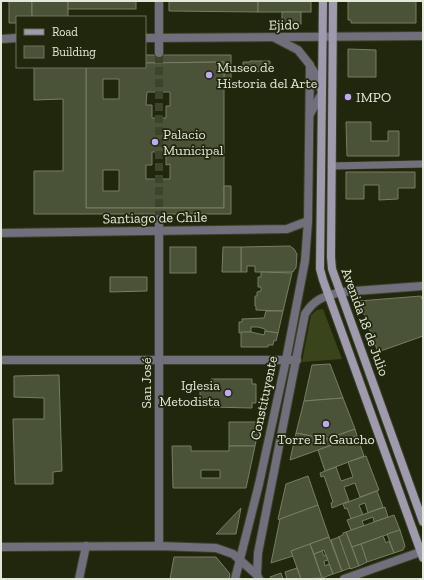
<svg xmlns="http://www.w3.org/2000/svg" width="424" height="580" font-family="'Zilla Slab',serif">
	<rect width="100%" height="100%" fill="#20270d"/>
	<path fill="#39441a" d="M323,309L342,359L302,362L311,315L317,310Z"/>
	<g fill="#4a5337" stroke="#767f62" fill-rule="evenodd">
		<path d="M9,1H32V17H17V23H9Z"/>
		<rect x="32" y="1" width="36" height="16"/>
		<rect x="68" y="1" width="68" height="8"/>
		<path d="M169,1H258V12L169,11Z"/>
		<rect x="258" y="1" width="53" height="11"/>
		<path d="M348,1H416V23H351V20H348Z"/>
		<rect x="282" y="12" width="19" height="12"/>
		<path d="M348,49L376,50V77H348Z"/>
		<path d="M145,55H231V85H224V62L145,63Z"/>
		<path d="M250,61H270V72L243,71V62H250Z"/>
		<path d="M224,62V208H86V67H145V63ZM103,79H119V99H103ZM147,92H170V106H166V118H152V105H146ZM152,152H166V165L170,164V179H146V165H152ZM103,170H119V191H103Z"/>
		<path d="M34,67H86V208H224V186H231V214H34V171H63V99L34,100Z"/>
		<path d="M346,122H371V141H388V131H399V156H347Z"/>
		<path d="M346,172H415V188H398V199L379,200V185H364V199H346Z"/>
		<path d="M290,246L294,249L297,254L296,268L294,270L293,272H255V266H247V272H241V247Z"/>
		<rect x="170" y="247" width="26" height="26"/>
		<path d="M223,247H241V272H222Z"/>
		<path d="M261,272L292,273L283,311L256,310V306H255V296H257V292L261,291V287H258V277H261Z"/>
		<path d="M110,277H147V291L110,292Z"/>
		<path d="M421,296L423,302V336L378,352L359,301Z"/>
		<path d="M266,311H283L278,333L265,331V329L258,327H251V332L239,333V322H242V319L264,318Z"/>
		<path d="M265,331L278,333L276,341L274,340L273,345H268V347H241V332H251L264,335Z"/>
		<path d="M330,364L343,398L304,401L312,365Z"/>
		<path d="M59,375L62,471L53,472V484H15L13,419H44V398L14,397V376Z"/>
		<path d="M211,379H252V384H256V403H252V408L211,407V400H200V385H211Z"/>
		<path d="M343,398L355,429L327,439L296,433L304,401Z"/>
		<path d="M229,422H260L255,446H229Z"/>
		<path d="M355,429L357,436L290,460L296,433L327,439Z"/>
		<path d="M357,436L364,456L325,471L318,450Z"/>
		<path d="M172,446H191V451H229V446H255L246,488H173ZM201,470H220V478H201Z"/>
		<path d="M366,456L379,490L360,497L355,483L344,487L349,501L332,508L331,503L333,502L324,476L321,477L320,473L336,467L341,481L353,477L348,462Z"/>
		<path d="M308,476L318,505L279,520L278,519L286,484Z"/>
		<path d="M377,491L383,507L368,513L365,503L359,505L363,515L351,519L347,508L345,509L343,504Z"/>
		<path d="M318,505L329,537L291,551L293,556L271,563L280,519Z"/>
		<path d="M385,507L388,517L374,522L373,517L362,521L364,526L351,530L347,520Z"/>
		<path d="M241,508L236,534H216Z"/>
		<path d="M394,515L400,530L352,547L346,532Z"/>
		<path d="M400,530L405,546L403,550L394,553L387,534Z"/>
		<path d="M346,532L359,566L350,569L338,537L343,535V533Z"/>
		<path d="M383,536L386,543L389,541L394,553L367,562L361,544Z"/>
		<path d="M329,537L342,571L333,574L324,550L314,554L310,544Z"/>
		<path d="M339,537L350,568L342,571L331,540Z"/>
		<path d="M310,544L322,578L301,579L291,551Z"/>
		<path d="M361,544L367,562L359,566L352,547Z"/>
		<path d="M322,551L324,556L326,555L328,560L324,561L325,566L329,564L333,574L322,578L314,554Z"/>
		<path d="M174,557H216L230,574L229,579H170Z"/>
		<path d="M297,568L301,579H285H287L285,572Z"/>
		<path d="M281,573L283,579H271L270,577Z"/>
	</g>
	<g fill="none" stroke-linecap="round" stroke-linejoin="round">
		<path stroke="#3d442c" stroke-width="8" stroke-dasharray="8 4" stroke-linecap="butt" d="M159,219V53"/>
		<defs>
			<path id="pedestrian" d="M332,166L423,164"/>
			<g id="minor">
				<path d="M159,53V1"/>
				<path d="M159,219V546"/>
				<path d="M1,233L287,229L308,221"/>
				<path d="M341,292L423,286"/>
				<path d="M1,360H297"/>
				<path d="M1,547L159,546L216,548L233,554L257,575"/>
				<path d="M79,579L86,546"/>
				<path d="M344,579L423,551"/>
			</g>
			<g id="tertiary">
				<path d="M145,38L423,36"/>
				<path d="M1,39L17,38"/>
				<path d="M310,114L322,93L316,75L310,66"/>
				<path d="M235,579L259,484L286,360L305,261L308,221L310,65L298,50L275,38"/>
				<path d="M259,579L257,575L258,553L305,314C315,298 324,297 341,292"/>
			</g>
			<g id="secondary">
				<path d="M323,1L320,269L323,280L423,558"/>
				<path d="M333,1L331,257L332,269L423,522"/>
			</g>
		</defs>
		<use href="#pedestrian" stroke="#3b422a" stroke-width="8"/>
		<use href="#minor" stroke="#3b422a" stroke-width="10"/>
		<use href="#tertiary" stroke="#3b422a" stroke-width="10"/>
		<use href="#secondary" stroke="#3b422a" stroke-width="10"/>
		<use href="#pedestrian" stroke="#726f7c" stroke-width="7"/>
		<use href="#minor" stroke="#726f7c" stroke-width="8"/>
		<use href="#tertiary" stroke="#726f7c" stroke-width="8"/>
		<use href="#secondary" stroke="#a09aaf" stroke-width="8"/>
	</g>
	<g fill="#bfa9f4" stroke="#20270d" stroke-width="1.5">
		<circle cx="209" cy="75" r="4"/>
		<circle cx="348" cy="97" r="4"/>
		<circle cx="155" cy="142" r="4"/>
		<circle cx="228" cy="393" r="4"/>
		<circle cx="326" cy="424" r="4"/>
	</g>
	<g text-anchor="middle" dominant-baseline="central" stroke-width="3.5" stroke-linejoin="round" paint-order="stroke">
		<g font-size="14" fill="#e3e9d9" stroke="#20270d">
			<text transform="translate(284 25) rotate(-1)">Ejido</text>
			<text transform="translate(155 218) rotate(-1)">Santiago de Chile</text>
			<text transform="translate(365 322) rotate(70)">Avenida 18 de Julio</text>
			<text transform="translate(146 383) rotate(-90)">San José</text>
			<text transform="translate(264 398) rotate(-78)">Constituyente</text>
		</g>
		<g font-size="14" fill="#e3e9d9" stroke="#20270d" text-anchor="start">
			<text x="217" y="67">Museo de<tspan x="217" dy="16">Historia del Arte</tspan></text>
			<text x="356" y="97">IMPO</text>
			<text x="163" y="134">Palacio<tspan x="163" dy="16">Municipal</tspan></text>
			<text x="220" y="385" text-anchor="end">Iglesia<tspan x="220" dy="16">Metodista</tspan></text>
			<text x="326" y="439" text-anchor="middle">Torre El Gaucho</text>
		</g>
	</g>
	<rect width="424" height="580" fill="none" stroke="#e3e9d9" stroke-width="4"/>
	<rect x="16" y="16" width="130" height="52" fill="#20270d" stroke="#6e755f"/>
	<rect x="24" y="29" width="20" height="6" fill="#a09aaf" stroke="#6e755f"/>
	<text x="52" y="36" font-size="12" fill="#e3e9d9">Road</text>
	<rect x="24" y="46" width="20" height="12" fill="#4a5337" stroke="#6e755f"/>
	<text x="52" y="56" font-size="12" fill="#e3e9d9">Building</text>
</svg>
